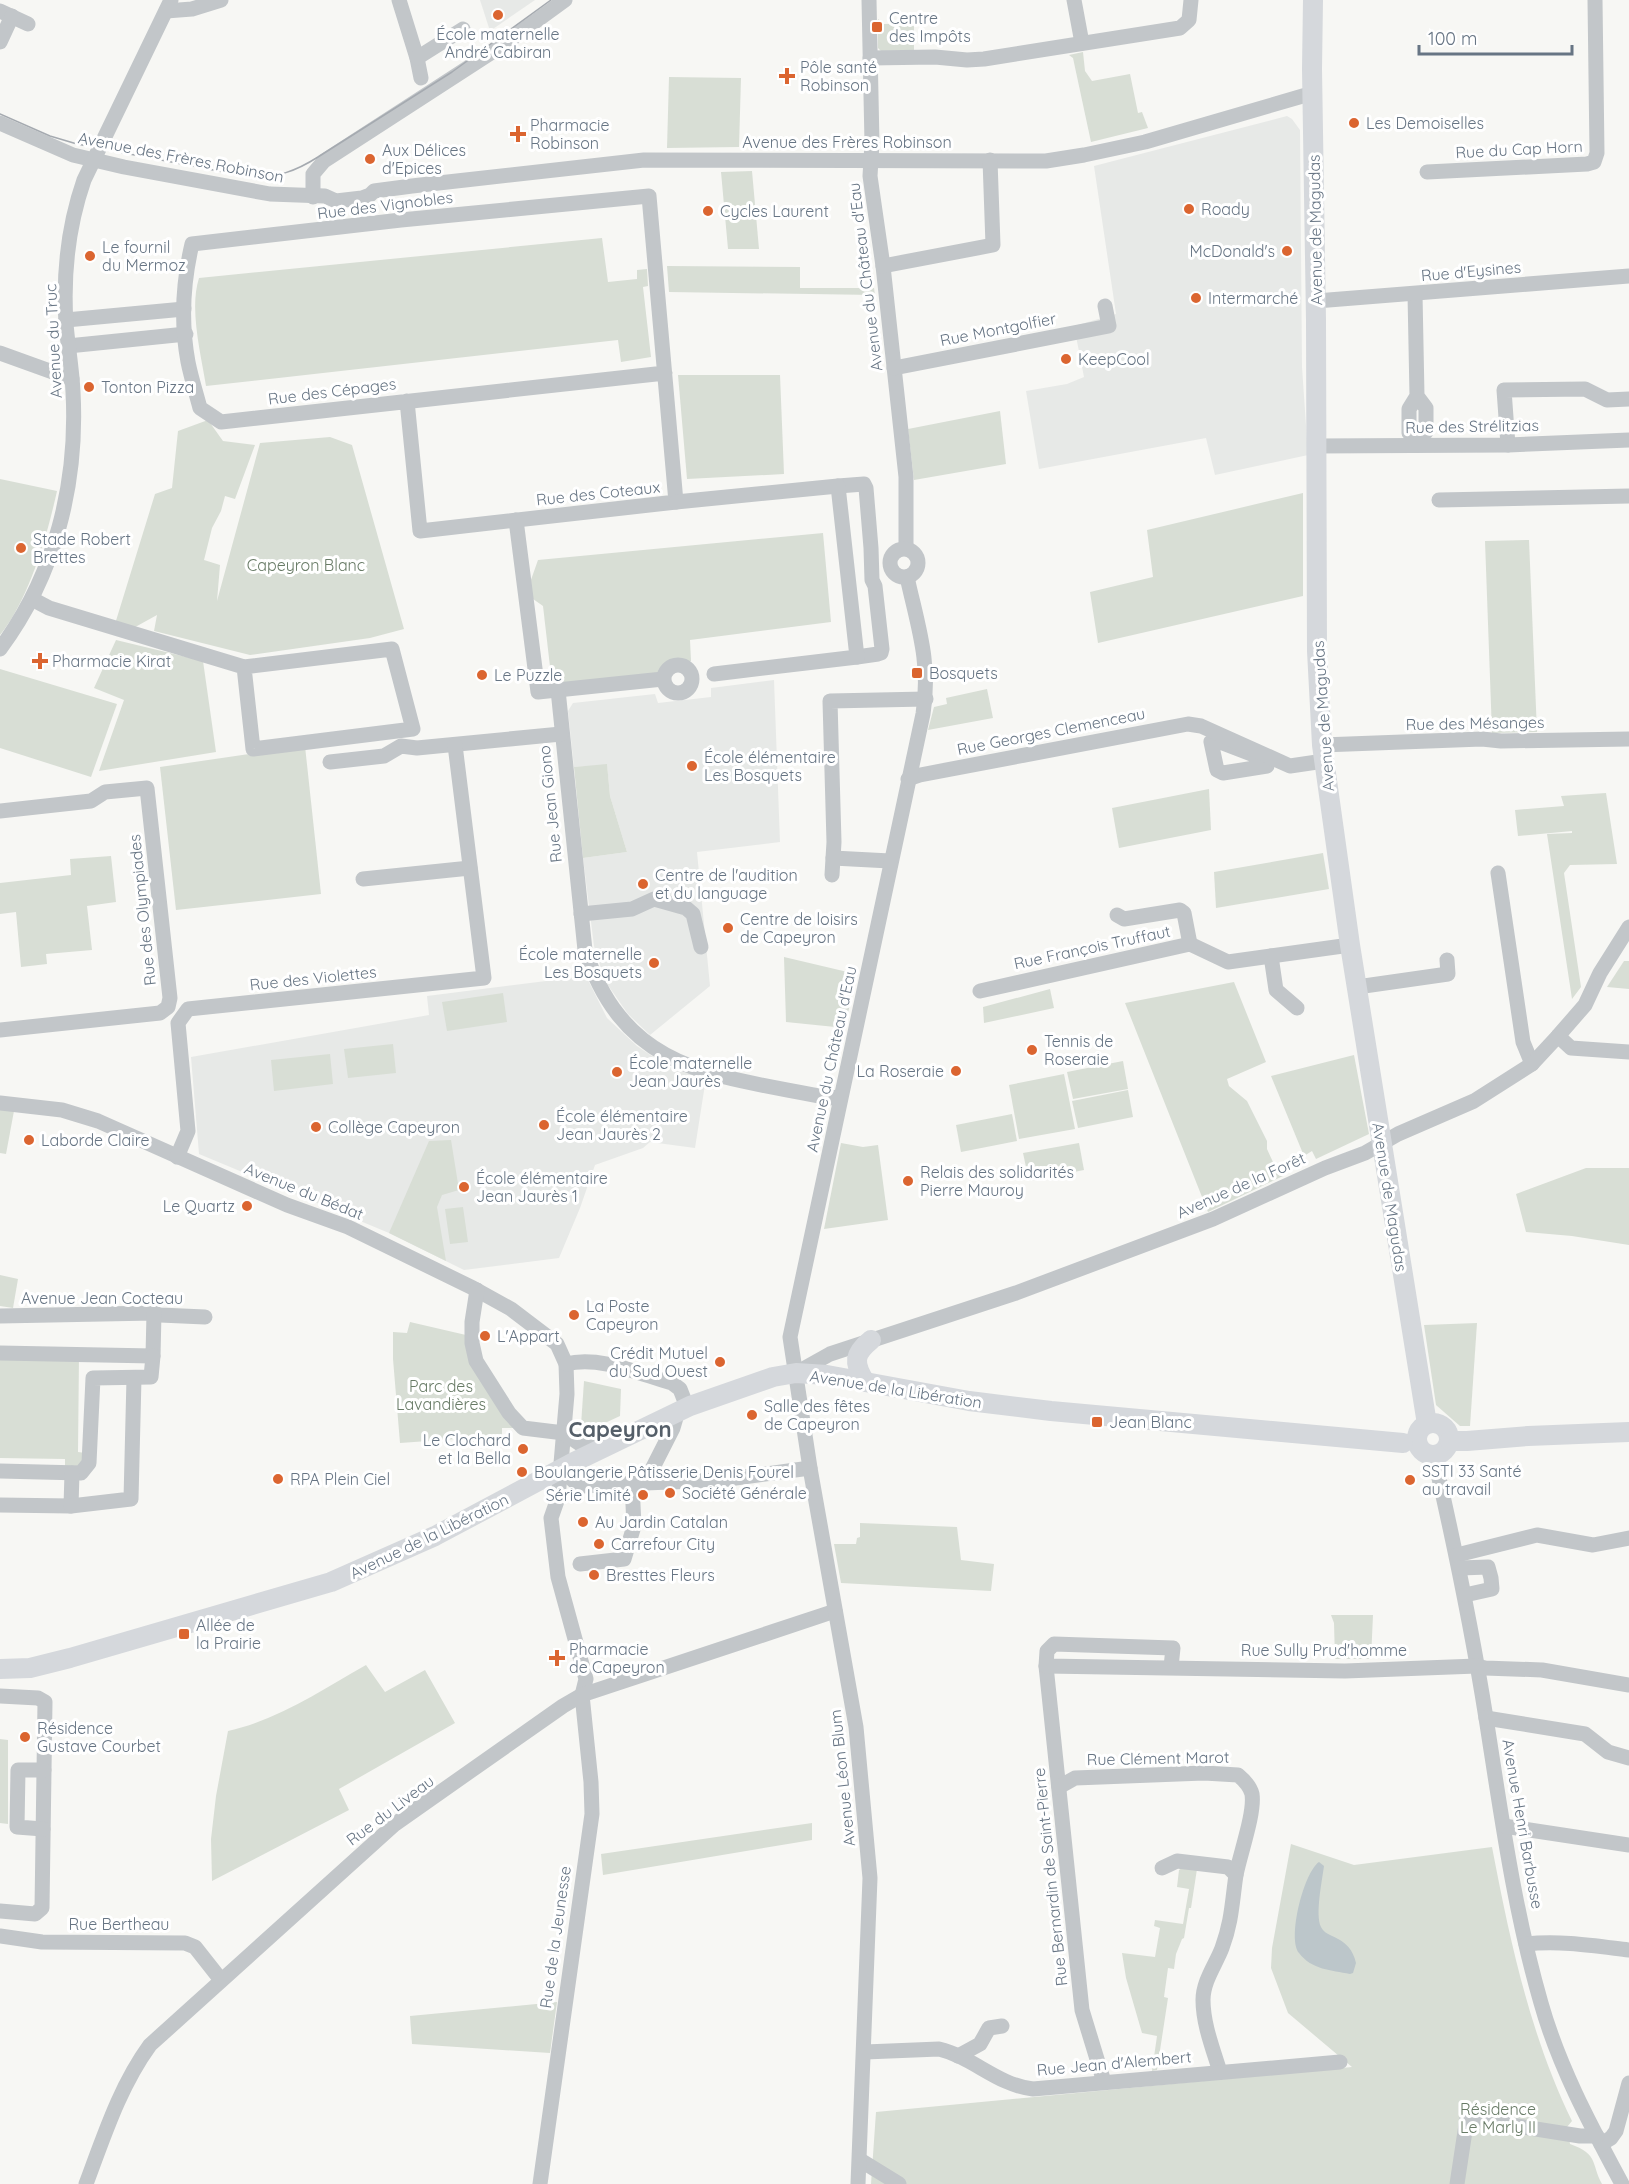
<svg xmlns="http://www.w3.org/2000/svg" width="1629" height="2184" font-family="Quicksand,sans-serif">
	<rect width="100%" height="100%" fill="#f7f7f4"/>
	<g fill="#e7e9e7">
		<path d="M480,0H535L490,31Z"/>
		<path d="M1287,116L1292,119L1300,130L1302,367L1308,455L1215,475L1206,438L1039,469L1026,391L1067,384L1084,377L1074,326L1116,314L1094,166Z"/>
		<path d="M774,680L780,842L697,852L710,986L650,1035L628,1014L605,981L594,946L583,858L627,852L610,796L607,765L574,767L568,711L573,703L655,694L658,703L711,697V688Z"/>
		<path d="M586,976L607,1018L637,1046L667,1066L706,1078L695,1148L650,1142L643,1148L595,1165L580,1208L559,1258L464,1270L389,1233L199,1154L191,1057L429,1015L427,996Z"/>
	</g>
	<g fill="#d8ded5">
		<path d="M878,19L884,24L914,23V50L881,51L878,48Z"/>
		<path d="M1083,52L1085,71L1092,81L1130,74L1138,113L1142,112L1148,128L1091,142L1073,58L1069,55Z"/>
		<path d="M669,77L741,78L739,147L667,148Z"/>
		<path d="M752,171L759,249H728L721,172Z"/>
		<path d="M602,238L608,282L637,279V270L647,269L648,286L643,287L651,357L621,362L618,340L206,386C201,354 189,309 199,278Z"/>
		<path d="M667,266L800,267V288H874L875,295L669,292Z"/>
		<path d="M678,375H780L784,474L687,479Z"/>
		<path d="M1000,411L1006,464L914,480L908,429Z"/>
		<path d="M208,420L223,441L255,445L235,499L225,496L221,511L212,528L204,560L220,565L217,601L260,443L330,437L352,445L404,629L370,638L250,655L154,631L157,615L128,631L115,624L155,494L172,488L178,431Z"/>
		<path d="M0,479L57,491C47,536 29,599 0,635Z"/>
		<path d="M1303,493V596L1098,643L1090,592L1153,577L1147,530Z"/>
		<path d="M823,533L831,622L690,640L691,661L667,665L662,670L654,674L552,684L543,606L526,594L538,560Z"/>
		<path d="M1529,540L1537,732L1492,733L1485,541Z"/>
		<path d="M116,640L203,661L216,752L99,771L124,700L94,688Z"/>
		<path d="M0,669L117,704L91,777L0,748Z"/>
		<path d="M987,689L993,718L928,730L934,707L947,704L946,698Z"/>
		<path d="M305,746L321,894L176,910L160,767Z"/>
		<path d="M607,764L610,796L627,852L583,858L574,767Z"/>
		<path d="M1209,789L1211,830L1119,848L1112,808Z"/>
		<path d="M1606,793L1617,864L1570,865L1564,873L1581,987L1572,999L1547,834L1572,833V831L1518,836L1515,810L1564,806L1561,796Z"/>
		<path d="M1323,853L1329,889L1216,908L1214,872Z"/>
		<path d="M111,856L116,902L87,906L92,950L46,954L47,964L21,967L16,912L0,914V883L71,875L70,859Z"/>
		<path d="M784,957L856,974L845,1028L786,1022Z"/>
		<path d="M1624,961H1629V989L1607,987Z"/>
		<path d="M1234,982L1266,1062L1227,1079L1229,1086L1247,1101L1267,1141V1149L1278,1173L1285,1175L1208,1212L1125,1003Z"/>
		<path d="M1050,989L1054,1008L984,1023L983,1007Z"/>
		<path d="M503,993L507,1022L447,1031L442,1002Z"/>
		<path d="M393,1044L396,1073L348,1078L344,1049Z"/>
		<path d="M330,1054L333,1084L274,1091L271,1060Z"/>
		<path d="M1354,1055L1369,1134L1316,1159L1312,1151L1304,1156L1271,1076Z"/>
		<path d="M1123,1061L1128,1089L1073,1099L1067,1072Z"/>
		<path d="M1064,1074L1075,1129L1019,1139L1009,1085Z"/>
		<path d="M1128,1090L1133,1117L1078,1128L1072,1101Z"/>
		<path d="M0,1109L14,1111L6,1154L0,1153Z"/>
		<path d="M1012,1114L1017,1141L961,1152L956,1125Z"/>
		<path d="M451,1140L459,1190L442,1195L437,1207L446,1261L389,1233L429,1141Z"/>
		<path d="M841,1143L863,1147L878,1145L888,1220L824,1229Z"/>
		<path d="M1079,1143L1084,1170L1029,1181L1023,1153Z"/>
		<path d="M1586,1168H1629V1245L1572,1236L1526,1232L1516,1194Z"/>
		<path d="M463,1207L468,1242L450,1244L445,1209Z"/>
		<path d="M0,1275L18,1279L13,1308L0,1306Z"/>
		<path d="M410,1322L466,1335V1351L471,1353L515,1428H502V1441L471,1443L470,1438L400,1443L393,1359V1332L407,1333Z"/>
		<path d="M1477,1323L1470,1426H1460L1436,1405L1424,1325Z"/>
		<path d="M0,1354L79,1355L78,1452L86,1453V1460L76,1467H65V1459L0,1458Z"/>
		<path d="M584,1381L621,1389L620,1416L592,1429L581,1425Z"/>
		<path d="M860,1523L957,1527L961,1560L994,1564L991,1591L841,1583L834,1544H856L857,1538L860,1537Z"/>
		<path d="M1331,1615H1373L1371,1659H1335L1334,1623Z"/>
		<path d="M366,1665L385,1692L425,1670L455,1723L339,1789L349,1810L212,1881L211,1839L216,1796L228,1731C278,1720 322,1690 366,1665Z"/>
		<path d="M0,1739L8,1740V1824L0,1823Z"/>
		<path d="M812,1823V1840L603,1875L601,1854Z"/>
		<path d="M1291,1844L1354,1865L1492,1847C1510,1941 1530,2035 1572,2121L1567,2127L1570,2144C1599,2154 1591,2164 1602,2184H871L876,2112L1352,2067L1288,2013L1271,1968L1272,1948Z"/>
		<path d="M1183,1867L1197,1869L1191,1908H1189L1184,1938L1182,1939L1176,1954L1174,1969L1168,1968L1164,1997L1168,1998L1157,2070L1152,2071L1157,2036L1142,2033L1126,1978L1122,1953L1155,1957L1160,1928L1154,1926L1155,1920L1183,1924L1189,1889L1177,1887L1179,1870Z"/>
		<path d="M557,2002L550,2053L412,2044L410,2016Z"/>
	</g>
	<path fill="#bcc6ca" d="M1319,1862L1324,1866C1322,1881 1315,1915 1321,1927C1326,1939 1350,1935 1356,1963L1353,1973L1350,1974C1331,1970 1312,1970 1299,1953C1287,1938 1304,1872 1319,1862Z"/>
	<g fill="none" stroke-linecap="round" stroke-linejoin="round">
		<g stroke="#c2c6c9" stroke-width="15">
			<path d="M399,0L417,58L421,78"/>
			<path d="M869,0L872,143L870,176L883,266L906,477V548"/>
			<path d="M1074,0L1082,43"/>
			<path d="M0,11L28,24"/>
			<path d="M166,11L192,9L221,0"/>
			<path d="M0,42L12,16"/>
			<path d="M417,58L463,29"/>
			<path d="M870,58L935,57L967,60L984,59L1180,28L1189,20L1191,0"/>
			<path d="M0,123L73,155L124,167L270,194L325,196L336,201L362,198L370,195L374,191L412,186L644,160L1046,161L1084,155L1145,142L1313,93"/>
			<path d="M1427,172L1587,164L1594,162L1597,153L1595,0"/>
			<path d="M313,197V174L324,161L503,45L565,0"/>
			<path d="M883,266L993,245L990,160"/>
			<path d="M1415,294L1417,396L1426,408V432L1409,433V409L1417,396"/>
			<path d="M1316,301L1629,276"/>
			<path d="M66,320L184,309"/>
			<path d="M68,346L186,334"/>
			<path d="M0,353L72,379"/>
			<path d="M894,368L1109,326L1105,306"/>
			<path d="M407,401L420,531L676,502L649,196L401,220L192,244C183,282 181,324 188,362C191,377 196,393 200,408L221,422L665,373"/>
			<path d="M1508,445L1504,390L1585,389L1607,400L1629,399"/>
			<path d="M1316,446L1508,445L1629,440"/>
			<path d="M838,486L864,484L866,488L871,548L872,580L875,586L882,649L881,653L878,654L857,657"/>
			<path d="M1439,500L1629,496"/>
			<path d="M676,502L838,486L857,657L714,674"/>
			<path d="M516,520L538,692L663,679"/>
			<circle cx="904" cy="563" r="14"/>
			<path d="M32,599L49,608L244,667L392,649L413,729L253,749L244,667"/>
			<path d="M0,649C55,575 78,484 73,392C72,369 68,347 66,324C63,276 68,226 84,180L171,0"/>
			<circle cx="678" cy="679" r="14"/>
			<path d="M558,690L585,950C626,1075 718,1075 829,1098L840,1097"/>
			<path d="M1215,740L1267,760V766L1223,773L1217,770L1211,742Z"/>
			<path d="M1322,745L1482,739L1501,741L1629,739"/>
			<path d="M330,762L384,756L401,746L417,748L561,734"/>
			<path d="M908,779L920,775L1188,724L1201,726L1290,766L1324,761"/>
			<path d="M0,811L91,801L105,792L147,788L170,998L168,1007L160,1013L0,1030"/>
			<path d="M833,858L890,861"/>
			<path d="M1498,873L1523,1042L1532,1064"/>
			<path d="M832,875L834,842L830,701L926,699"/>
			<path d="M363,879L470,868"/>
			<path d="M581,914L632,909L654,899L686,908L693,914L701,947"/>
			<path d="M1117,915L1124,919L1180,910L1184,913L1190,944"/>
			<path d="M1271,956L1276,990L1297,1008"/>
			<path d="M1357,987L1448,974L1447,960"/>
			<path d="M980,991L1190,944L1228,962L1350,945"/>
			<path d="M1558,1036L1571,1048L1629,1052"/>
			<path d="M0,1103L62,1110L98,1121L287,1205L348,1227L473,1288L511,1309L557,1344L566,1364L567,1394L558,1498L551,1518L558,1577L586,1679L582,1695L591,1782L592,1814L540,2184"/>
			<path d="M177,1157L188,1131L178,1023L188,1009L484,978L455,745"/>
			<path d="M477,1290L472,1322V1343L476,1361L509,1413L523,1428L564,1433"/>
			<path d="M0,1316L154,1313L160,1315L205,1317"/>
			<path d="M0,1353L153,1356L154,1313"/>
			<path d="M566,1364C599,1355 640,1374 672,1383L680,1389L687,1407"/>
			<path d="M796,1373L830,1354L1016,1293L1213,1219L1325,1168L1365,1153L1398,1134L1474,1101L1532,1064L1558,1036L1585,1005L1600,973L1629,927"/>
			<path d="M564,1433L583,1446L604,1447"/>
			<path d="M1434,1456C1454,1543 1472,1630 1486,1718C1501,1813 1514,1910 1541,2003C1559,2067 1591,2126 1622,2184"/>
			<path d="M561,1469L577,1484L583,1486L645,1483L673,1428L678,1411"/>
			<path d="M0,1471L81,1473L89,1463L93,1378L151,1377L153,1356"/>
			<path d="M645,1483L721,1480L810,1468"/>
			<path d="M0,1505L71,1506L72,1473"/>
			<path d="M71,1506L131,1499L134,1378"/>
			<path d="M1457,1555L1537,1535L1593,1545L1629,1538"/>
			<path d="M580,1564L624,1559L634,1526L632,1483"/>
			<path d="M1460,1568L1488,1567L1491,1578L1492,1589L1465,1595"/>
			<path d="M1046,1666L1082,2010L1104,2082"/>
			<path d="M1171,1667L1173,1648L1054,1644L1047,1651L1046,1666L1345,1671L1477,1666L1485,1668L1542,1670L1629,1685"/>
			<path d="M0,1696L38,1698L45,1702L42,1908L35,1914L0,1911"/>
			<path d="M1486,1718L1585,1734L1608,1752L1629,1758"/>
			<path d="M1059,1787L1075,1778L1204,1773L1238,1775C1244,1780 1250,1786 1252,1794C1255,1813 1240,1854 1236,1875C1232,1902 1232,1921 1222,1948C1216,1964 1203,1981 1203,2000C1203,2024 1213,2049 1220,2072"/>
			<path d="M1504,1826L1629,1845"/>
			<path d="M43,1829L17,1827L18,1770H44"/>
			<path d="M1162,1868L1177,1861L1228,1867L1236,1875"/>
			<path d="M0,1936L42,1942L185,1943L195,1947L221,1980"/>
			<path d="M1526,1944C1560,1940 1596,1946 1629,1950"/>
			<path d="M865,2052L939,2049C973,2057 997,2085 1033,2089L1340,2062"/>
			<path d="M958,2056L980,2044L989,2028L1002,2026"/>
			<path d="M1601,2144L1611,2138L1616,2131L1629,2083"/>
			<path d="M860,2160L899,2184"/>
			<path d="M86,2184C104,2136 120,2086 150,2045L395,1824L563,1706L582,1695L835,1611"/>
			<path d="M858,2184L870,1878L856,1727L810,1468L790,1337L923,714C931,662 918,627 907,577"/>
			<path d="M1457,2184L1467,2118L1580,2136H1597"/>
		</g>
		<g stroke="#d5d8dc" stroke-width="20">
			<path d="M1313,0L1312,69L1316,320L1317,651L1322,745L1350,945L1427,1424"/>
			<path d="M865,1382C853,1362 854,1354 871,1340"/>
			<circle cx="1433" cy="1439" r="16"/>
			<path d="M1450,1441H1467L1528,1436L1629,1432"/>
			<path d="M0,1669L30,1668L70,1658L331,1582L435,1536L574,1462L690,1406L773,1377L796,1373L827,1375L969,1401L1051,1411L1403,1443"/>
		</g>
		<path stroke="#a5aab0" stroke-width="1.5" d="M0,114L50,136L77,144L250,177C277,178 296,171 318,157L452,72L551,0"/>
	</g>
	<g fill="#db6530" stroke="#fff" stroke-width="2">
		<circle cx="498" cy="15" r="6"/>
		<rect x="871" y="21" width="12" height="12" rx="3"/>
		<path d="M784 67h6v6h6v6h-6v6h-6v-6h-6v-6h6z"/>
		<circle cx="1354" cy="123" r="6"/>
		<path d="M515 125h6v6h6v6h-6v6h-6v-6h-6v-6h6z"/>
		<circle cx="370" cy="159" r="6"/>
		<circle cx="1189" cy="209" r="6"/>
		<circle cx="708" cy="211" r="6"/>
		<circle cx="1287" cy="251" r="6"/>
		<circle cx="90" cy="256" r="6"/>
		<circle cx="1196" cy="298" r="6"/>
		<circle cx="1066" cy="359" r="6"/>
		<circle cx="89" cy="387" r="6"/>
		<circle cx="21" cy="548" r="6"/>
		<path d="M37 652h6v6h6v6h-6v6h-6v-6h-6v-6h6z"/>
		<rect x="911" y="667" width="12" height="12" rx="3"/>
		<circle cx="482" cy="675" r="6"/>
		<circle cx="692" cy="766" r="6"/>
		<circle cx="643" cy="884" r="6"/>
		<circle cx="728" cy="928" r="6"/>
		<circle cx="654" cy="963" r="6"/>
		<circle cx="1032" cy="1050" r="6"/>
		<circle cx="956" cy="1071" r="6"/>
		<circle cx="617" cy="1072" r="6"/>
		<circle cx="544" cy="1125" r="6"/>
		<circle cx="316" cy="1127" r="6"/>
		<circle cx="29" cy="1140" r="6"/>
		<circle cx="908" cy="1181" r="6"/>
		<circle cx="464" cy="1187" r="6"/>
		<circle cx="247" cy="1206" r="6"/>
		<circle cx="574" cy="1315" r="6"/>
		<circle cx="485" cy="1336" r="6"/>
		<circle cx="720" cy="1362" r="6"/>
		<circle cx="752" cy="1415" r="6"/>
		<rect x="1091" y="1416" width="12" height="12" rx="3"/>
		<circle cx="523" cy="1449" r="6"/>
		<circle cx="522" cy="1472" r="6"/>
		<circle cx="278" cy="1479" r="6"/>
		<circle cx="1410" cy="1480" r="6"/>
		<circle cx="670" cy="1493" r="6"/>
		<circle cx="643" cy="1495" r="6"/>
		<circle cx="583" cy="1522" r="6"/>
		<circle cx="599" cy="1544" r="6"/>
		<circle cx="594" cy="1575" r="6"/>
		<rect x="178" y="1628" width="12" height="12" rx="3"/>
		<path d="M554 1649h6v6h6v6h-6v6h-6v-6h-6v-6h6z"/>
		<circle cx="25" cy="1737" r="6"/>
	</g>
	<g text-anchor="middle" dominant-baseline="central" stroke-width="6" stroke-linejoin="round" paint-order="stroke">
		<g font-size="16" fill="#677584" stroke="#fff" text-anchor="start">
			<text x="889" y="18">Centre<tspan x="889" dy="18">des Impôts</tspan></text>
			<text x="498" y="34" text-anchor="middle">École maternelle<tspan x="498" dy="18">André Cabiran</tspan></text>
			<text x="800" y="67">Pôle santé<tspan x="800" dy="18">Robinson</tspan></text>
			<text x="1366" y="123">Les Demoiselles</text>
			<text x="530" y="125">Pharmacie<tspan x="530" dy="18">Robinson</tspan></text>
			<text x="382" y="150">Aux Délices<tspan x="382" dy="18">d'Epices</tspan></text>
			<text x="1201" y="209">Roady</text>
			<text x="720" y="211">Cycles Laurent</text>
			<text x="102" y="247">Le fournil<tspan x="102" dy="18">du Mermoz</tspan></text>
			<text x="1275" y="251" text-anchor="end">McDonald's</text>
			<text x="1208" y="298">Intermarché</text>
			<text x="1078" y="359">KeepCool</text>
			<text x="101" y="387">Tonton Pizza</text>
			<text x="33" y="539">Stade Robert<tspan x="33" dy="18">Brettes</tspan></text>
			<text x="52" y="661">Pharmacie Kirat</text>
			<text x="929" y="673">Bosquets</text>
			<text x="494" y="675">Le Puzzle</text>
			<text x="704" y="757">École élémentaire<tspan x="704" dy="18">Les Bosquets</tspan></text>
			<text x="655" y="875">Centre de l'audition<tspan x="655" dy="18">et du language</tspan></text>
			<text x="740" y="919">Centre de loisirs<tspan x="740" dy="18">de Capeyron</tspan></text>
			<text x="642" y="954" text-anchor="end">École maternelle<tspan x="642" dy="18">Les Bosquets</tspan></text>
			<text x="1044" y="1041">Tennis de<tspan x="1044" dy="18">Roseraie</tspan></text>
			<text x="629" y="1063">École maternelle<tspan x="629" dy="18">Jean Jaurès</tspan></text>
			<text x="944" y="1071" text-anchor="end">La Roseraie</text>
			<text x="556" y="1116">École élémentaire<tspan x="556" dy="18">Jean Jaurès 2</tspan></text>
			<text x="328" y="1127">Collège Capeyron</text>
			<text x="41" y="1140">Laborde Claire</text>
			<text x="920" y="1172">Relais des solidarités<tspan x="920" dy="18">Pierre Mauroy</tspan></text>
			<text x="476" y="1178">École élémentaire<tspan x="476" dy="18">Jean Jaurès 1</tspan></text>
			<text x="235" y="1206" text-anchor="end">Le Quartz</text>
			<text x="586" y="1306">La Poste<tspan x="586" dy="18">Capeyron</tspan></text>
			<text x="497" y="1336">L'Appart</text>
			<text x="708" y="1353" text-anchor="end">Crédit Mutuel<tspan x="708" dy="18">du Sud Ouest</tspan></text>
			<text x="764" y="1406">Salle des fêtes<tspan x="764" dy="18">de Capeyron</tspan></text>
			<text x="1109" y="1422">Jean Blanc</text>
			<text x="511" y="1440" text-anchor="end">Le Clochard<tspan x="511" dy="18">et la Bella</tspan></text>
			<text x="1422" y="1471">SSTI 33 Santé<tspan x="1422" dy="18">au travail</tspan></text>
			<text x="534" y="1472">Boulangerie Pâtisserie Denis Fourel</text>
			<text x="290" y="1479">RPA Plein Ciel</text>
			<text x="682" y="1493">Société Générale</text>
			<text x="631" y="1495" text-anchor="end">Série Limité</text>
			<text x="595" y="1522">Au Jardin Catalan</text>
			<text x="611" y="1544">Carrefour City</text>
			<text x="606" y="1575">Bresttes Fleurs</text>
			<text x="196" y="1625">Allée de<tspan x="196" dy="18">la Prairie</tspan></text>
			<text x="569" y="1649">Pharmacie<tspan x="569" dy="18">de Capeyron</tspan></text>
			<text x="37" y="1728">Résidence<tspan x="37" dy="18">Gustave Courbet</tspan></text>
		</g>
		<g font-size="16" fill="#677584" stroke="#fff">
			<text x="847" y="142">Avenue des Frères Robinson</text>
			<text transform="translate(1519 149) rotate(-3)">Rue du Cap Horn</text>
			<text transform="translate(181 157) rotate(11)">Avenue des Frères Robinson</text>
			<text transform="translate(385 205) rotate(-7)">Rue des Vignobles</text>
			<text transform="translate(1315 230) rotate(-91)">Avenue de Magudas</text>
			<text transform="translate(1471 271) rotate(-5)">Rue d'Eysines</text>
			<text transform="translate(865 277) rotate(-97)">Avenue du Château d'Eau</text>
			<text transform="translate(998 329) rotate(-11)">Rue Montgolfier</text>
			<text transform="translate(53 341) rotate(-93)">Avenue du Truc</text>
			<text transform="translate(332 391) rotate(-7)">Rue des Cépages</text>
			<text transform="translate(1472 426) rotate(-1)">Rue des Strélitzias</text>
			<text transform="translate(598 493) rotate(-6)">Rue des Coteaux</text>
			<text transform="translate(1323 716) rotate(-94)">Avenue de Magudas</text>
			<text transform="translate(1475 723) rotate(-1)">Rue des Mésanges</text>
			<text transform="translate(1051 731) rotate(-11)">Rue Georges Clemenceau</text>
			<text transform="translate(550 804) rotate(-96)">Rue Jean Giono</text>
			<text transform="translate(142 910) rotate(-96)">Rue des Olympiades</text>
			<text transform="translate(1092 947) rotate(-12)">Rue François Truffaut</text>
			<text transform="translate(313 978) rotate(-6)">Rue des Violettes</text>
			<text transform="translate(831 1059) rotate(-78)">Avenue du Château d'Eau</text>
			<text transform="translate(1241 1185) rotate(-24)">Avenue de la Forêt</text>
			<text transform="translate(304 1191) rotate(22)">Avenue du Bédat</text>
			<text transform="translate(1390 1197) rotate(81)">Avenue de Magudas</text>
			<text x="102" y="1298">Avenue Jean Cocteau</text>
			<text transform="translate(896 1389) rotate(9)">Avenue de la Libération</text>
			<text transform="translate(429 1536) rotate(-26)">Avenue de la Libération</text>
			<text x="1324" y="1650">Rue Sully Prud'homme</text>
			<text transform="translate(1158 1758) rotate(-1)">Rue Clément Marot</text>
			<text transform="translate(842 1778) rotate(-96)">Avenue Léon Blum</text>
			<text transform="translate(390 1810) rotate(-37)">Rue du Liveau</text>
			<text transform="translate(1523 1824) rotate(80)">Avenue Henri Barbusse</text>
			<text transform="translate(1050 1877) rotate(-96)">Rue Bernardin de Saint-Pierre</text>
			<text x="119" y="1924">Rue Bertheau</text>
			<text transform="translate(555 1937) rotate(-82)">Rue de la Jeunesse</text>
			<text transform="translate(1114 2063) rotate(-5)">Rue Jean d'Alembert</text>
		</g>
		<g font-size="16" fill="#687b66" stroke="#fff">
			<text x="306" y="565">Capeyron Blanc</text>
			<text x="441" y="1386">Parc des<tspan x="441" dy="18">Lavandières</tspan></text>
			<text x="1498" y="2109">Résidence<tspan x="1498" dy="18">Le Marly II</tspan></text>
		</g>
		<g font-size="22" font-weight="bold" fill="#555f69" stroke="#fff">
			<text x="620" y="1429">Capeyron</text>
		</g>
	</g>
	<path d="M1419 45v9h153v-9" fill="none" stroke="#677584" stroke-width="3"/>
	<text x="1428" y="45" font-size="18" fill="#677584" stroke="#ffffff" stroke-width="4.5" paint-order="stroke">100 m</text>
</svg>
